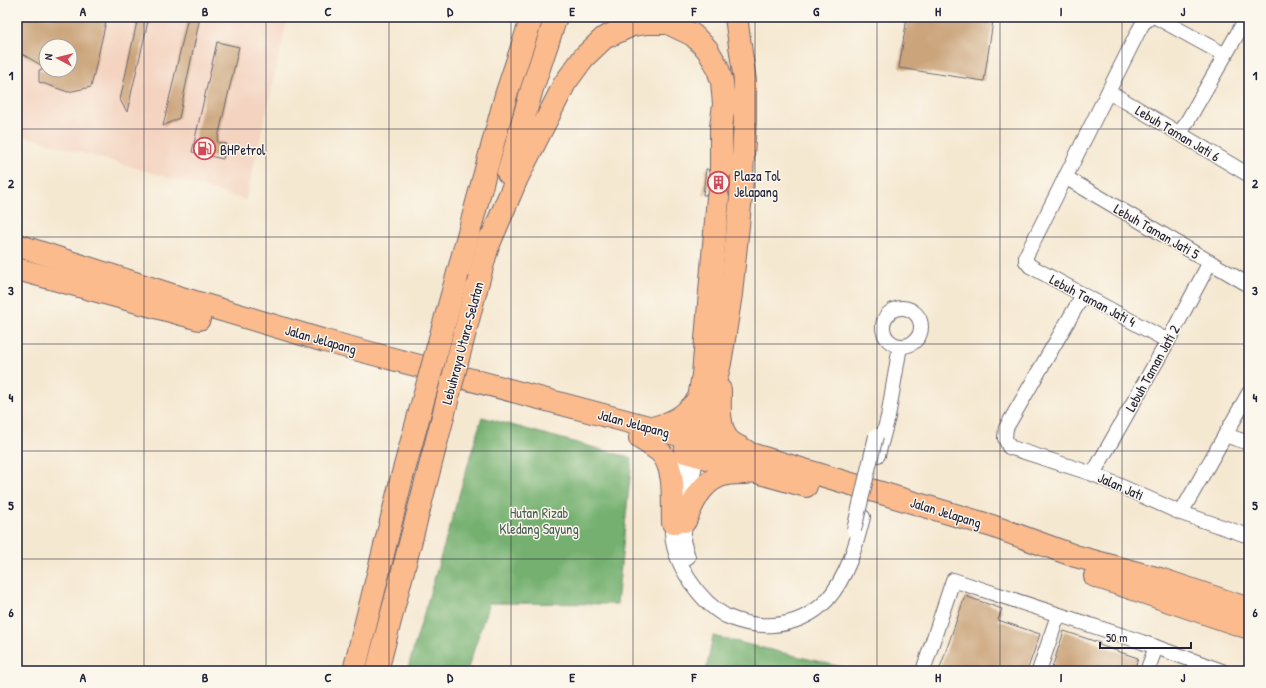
<svg xmlns="http://www.w3.org/2000/svg" width="1266" height="688" font-family="'Patrick Hand',sans-serif">
	<rect width="100%" height="100%" fill="#fbf7ec"/>
	<filter id="ink" filterUnits="userSpaceOnUse"><feTurbulence type="fractalNoise" baseFrequency=".025" numOctaves="2"/><feDisplacementMap in="SourceGraphic" scale="8" xChannelSelector="R" yChannelSelector="G"/><feConvolveMatrix kernelMatrix="1 2 1 2 8 2 1 2 1" color-interpolation-filters="sRGB"/></filter>
	<filter id="wash" filterUnits="userSpaceOnUse"><feTurbulence type="fractalNoise" baseFrequency=".012" numOctaves="4" result="noise"/><feDisplacementMap in="SourceGraphic" scale="16" xChannelSelector="R" yChannelSelector="G"/><feGaussianBlur stdDeviation="0.9" result="paint"/><feColorMatrix in="noise" values="0 0 0 0 0 0 0 0 0 0 0 0 0 0 0 0 0 1.4 0 .05"/><feComposite in="paint" operator="in"/></filter>
	<g filter="url(#wash)">
		<rect width="100%" height="100%" fill="#f5e8d1"/>
		<path fill="#f4d3c0" fill-rule="evenodd" d="M17,17H288L246,200L17,134ZM46,46H70V70H46Z"/>
		<g fill="#74b070" stroke="#4b6956">
			<path d="M482,417L632,458L617,604L489,603L467,671H407Z"/>
			<path d="M713,636L846,668L845,671H706Z"/>
		</g>
		<g id="blocks">
			<g fill="#cba47b">
				<path d="M17,17H107L91,87L68,92L39,82V70H70V46H46V68L17,51Z"/>
				<path d="M138,17H149L127,112L120,100Z"/>
				<path d="M188,17H200L179,118L163,126Z"/>
				<path d="M907,17H966L993,21L984,81L899,68Z"/>
				<path d="M217,42L239,47L217,142L227,144L223,159L192,152Z"/>
				<path d="M706,169H708L710,176L715,181L721,182L729,179V191L725,187L719,185L712,186L708,190L706,195H703Z"/>
				<path d="M965,596L1002,609L998,620L1040,634L1027,671H939Z"/>
				<path d="M1064,631L1100,643L1099,645L1138,658L1134,671H1051Z"/>
			</g>
		</g>
	</g>
	<g filter="url(#ink)">
		<use href="#blocks" fill-opacity="0" stroke="#6c6770" stroke-width="1"/>
		<g fill="none" stroke-linecap="round" stroke-linejoin="round">
			<path stroke="#cbc0b3" stroke-width="22" stroke-dasharray="22 11" stroke-linecap="butt" d="M718,197L721,170"/>
			<defs>
				<g id="minor">
					<path d="M1151,17L1143,23L1138,32L1026,256V261L1030,266L1168,341"/>
					<path d="M1156,17L1225,55"/>
					<path d="M1107,95H1112L1118,97L1249,175"/>
					<path d="M1180,134L1247,17"/>
					<path d="M1065,177L1249,285"/>
					<path d="M1083,295L1006,428L1005,438L1009,447L1093,474L1181,513L1249,536"/>
					<circle cx="902" cy="327" r="19"/>
					<path d="M1225,435L1249,443"/>
					<path d="M878,455L888,417L900,346"/>
					<path d="M1093,474L1168,341L1210,262"/>
					<path d="M678,488L685,452"/>
					<path d="M1181,513L1249,393"/>
					<path d="M674,514C673,520 672,526 672,532C673,563 700,602 726,616C741,623 757,626 773,625C793,624 813,615 827,600C847,577 856,546 863,517"/>
					<path d="M688,557L683,541L688,499L697,455"/>
					<path d="M923,671L953,580L1142,642L1222,671"/>
					<path d="M1039,671L1058,615"/>
					<path d="M1147,671L1156,647"/>
				</g>
				<g id="primary">
					<path d="M17,245L178,297L325,341L754,455L992,526L1075,556L1160,579L1249,609"/>
					<path d="M17,269L199,319"/>
					<path d="M720,390C720,405 718,425 727,438C731,444 740,447 746,451"/>
					<path d="M640,438C647,443 657,448 663,455C676,473 672,502 673,523"/>
					<path d="M689,453L806,486"/>
					<path d="M697,455L720,363L725,333L731,294L741,196L745,119V81L736,17"/>
					<path d="M685,521C694,501 702,479 727,474C733,473 739,473 746,473"/>
					<path d="M1095,576L1249,628"/>
				</g>
				<g id="motorway">
					<path d="M508,173L532,89L556,17"/>
					<path d="M486,251L517,178L565,83L584,57L604,38L632,25L646,23H668L693,35L707,49L717,66L722,82L724,104L721,127V170"/>
					<path d="M458,273L506,95L532,17"/>
					<path d="M476,289L490,238"/>
					<path d="M652,428C673,423 686,416 699,398"/>
					<path d="M685,452L699,398L703,375L718,197"/>
					<path d="M354,671L402,477"/>
					<path d="M377,671L426,482"/>
				</g>
			</defs>
			<use href="#minor" stroke="#6c6770" stroke-width="16"/>
			<use href="#primary" stroke="#6c6770" stroke-width="24"/>
			<use href="#motorway" stroke="#6c6770" stroke-width="24"/>
			<use href="#minor" stroke="#fff" stroke-width="14"/>
			<use href="#primary" stroke="#fbbb8d" stroke-width="22"/>
			<use href="#motorway" stroke="#fbbb8d" stroke-width="22"/>
			<defs>
				<path id="minor-bridge" d="M854,530L876,436"/>
				<g id="motorway-bridge">
					<path d="M402,477L458,273"/>
					<path d="M426,482L476,289"/>
				</g>
			</defs>
			<use href="#minor-bridge" stroke="#6c6770" stroke-width="16" stroke-linecap="butt"/>
			<use href="#motorway-bridge" stroke="#6c6770" stroke-width="24" stroke-linecap="butt"/>
			<use href="#minor-bridge" stroke="#fff" stroke-width="14"/>
			<use href="#motorway-bridge" stroke="#fbbb8d" stroke-width="22"/>
		</g>
	</g>
	<path fill="none" stroke="#22223b" stroke-width="1" stroke-opacity="0.55" d="M144,17V671M266,17V671M389,17V671M511,17V671M633,17V671M755,17V671M877,17V671M1000,17V671M1122,17V671M17,129H1249M17,237H1249M17,344H1249M17,451H1249M17,559H1249"/>
	<defs>
		<symbol id="fuel-ring" viewBox="-11 -11 22 22"><circle r="9.5" fill="#fbf7ec" stroke="#d1495b" stroke-width="1.5"/><path d="M-5.5-6h7V0h2V4h1.3V-2.5L3-4.5l.8-.8L6-3V5H2.5V1h-1V6h-7ZM-4.2-4.7v3.2H.2V-4.7Z" fill="#d1495b"/></symbol>
		<symbol id="building-ring" viewBox="-11 -11 22 22"><circle r="9.5" fill="#fbf7ec" stroke="#d1495b" stroke-width="1.5"/><path d="M-4-6H4V6H1V3H-1V6H-4ZM-2.5-4.3h1.7v1.8h-1.7ZM.8-4.3h1.7v1.8H.8ZM-2.5-1h1.7V.8h-1.7ZM.8-1h1.7V.8H.8Z" fill="#d1495b"/></symbol>
	</defs>
	<g fill-rule="evenodd">
		<use href="#fuel-ring" x="192" y="136" width="25" height="25"/>
		<use href="#building-ring" x="706" y="170" width="25" height="25"/>
	</g>
	<g text-anchor="middle" dominant-baseline="central" stroke-width="3" stroke-linejoin="round" paint-order="stroke">
		<g font-size="14" fill="#22223b" stroke="#fbf7ec">
			<text transform="translate(1178 133) rotate(31)">Lebuh Taman Jati 6</text>
			<text transform="translate(1157 231) rotate(30)">Lebuh Taman Jati 5</text>
			<text transform="translate(1093 300) rotate(28)">Lebuh Taman Jati 4</text>
			<text transform="translate(321 339) rotate(16)">Jalan Jelapang</text>
			<text transform="translate(462 343) rotate(-75)">Lebuhraya Utara–Selatan</text>
			<text transform="translate(1152 368) rotate(-61)">Lebuh Taman Jati 2</text>
			<text transform="translate(634 423) rotate(15)">Jalan Jelapang</text>
			<text transform="translate(1121 486) rotate(24)">Jalan Jati</text>
			<text transform="translate(946 512) rotate(17)">Jalan Jelapang</text>
		</g>
		<g font-size="14" fill="#22223b" stroke="#fbf7ec" text-anchor="start">
			<text x="220" y="149">BHPetrol</text>
			<text x="734" y="175">Plaza Tol<tspan x="734" dy="16">Jelapang</tspan></text>
		</g>
		<g font-size="14" fill="#495e54" stroke="#fbf7ec">
			<text x="539" y="512">Hutan Rizab<tspan x="539" dy="16">Kledang Sayung</tspan></text>
		</g>
	</g>
	<rect width="1266" height="688" fill="none" stroke="#fbf7ec" stroke-width="44"/>
	<g transform="translate(58 58) rotate(277)"><circle r="19" fill="#fbf7ec" stroke="#a4a2a5"/>
	<path d="M0-3L7 15L0 10L-7 15Z" fill="#d1495b"/>
	<text y="-6" font-size="11" font-weight="bold" text-anchor="middle" fill="#22223b">N</text>
	</g>
	<path d="M1100 642v6h91v-6" fill="none" stroke="#22223b" stroke-width="2"/>
	<text x="1106" y="642" font-size="12" fill="#22223b" stroke="#fbf7ec" stroke-width="3" paint-order="stroke">50 m</text>
	<rect x="22" y="22" width="1222" height="644" fill="none" stroke="#22223b" stroke-width="1.5"/>
	<g font-size="13" text-anchor="middle" font-weight="bold" fill="#22223b">
		<text x="83" y="16">A</text>
		<text x="205" y="16">B</text>
		<text x="328" y="16">C</text>
		<text x="450" y="16">D</text>
		<text x="572" y="16">E</text>
		<text x="694" y="16">F</text>
		<text x="816" y="16">G</text>
		<text x="938" y="16">H</text>
		<text x="1061" y="16">I</text>
		<text x="1183" y="16">J</text>
		<text x="11" y="80">1</text>
		<text x="1255" y="80">1</text>
		<text x="11" y="188">2</text>
		<text x="1255" y="188">2</text>
		<text x="11" y="295">3</text>
		<text x="1255" y="295">3</text>
		<text x="11" y="402">4</text>
		<text x="1255" y="402">4</text>
		<text x="11" y="510">5</text>
		<text x="1255" y="510">5</text>
		<text x="11" y="617">6</text>
		<text x="1255" y="617">6</text>
		<text x="83" y="682">A</text>
		<text x="205" y="682">B</text>
		<text x="328" y="682">C</text>
		<text x="450" y="682">D</text>
		<text x="572" y="682">E</text>
		<text x="694" y="682">F</text>
		<text x="816" y="682">G</text>
		<text x="938" y="682">H</text>
		<text x="1061" y="682">I</text>
		<text x="1183" y="682">J</text>
	</g>
</svg>
